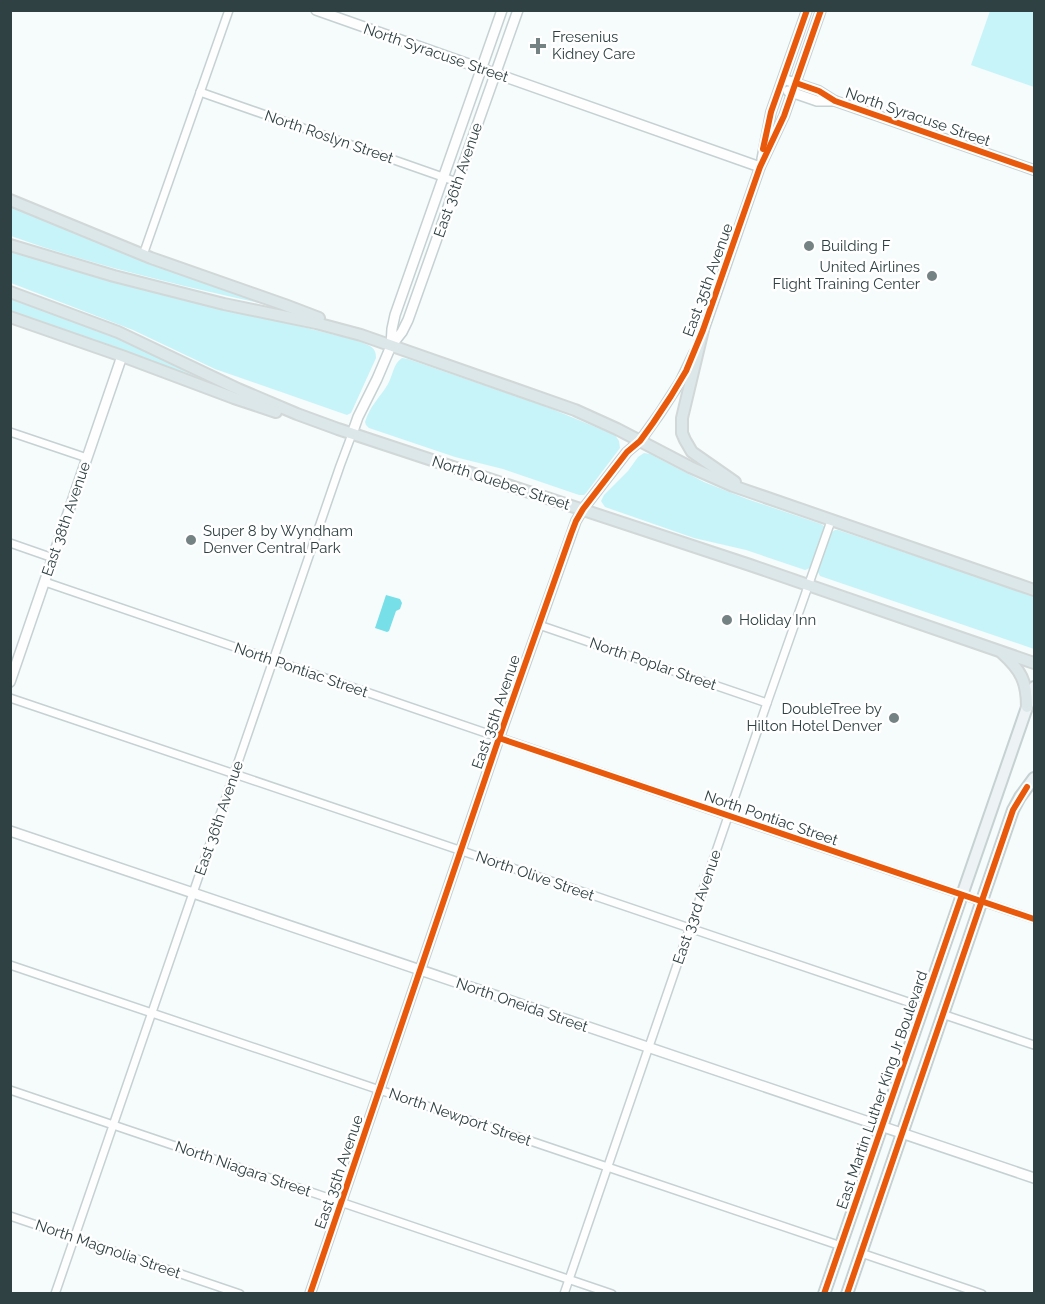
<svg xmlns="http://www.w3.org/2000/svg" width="1045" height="1304" font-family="Raleway,sans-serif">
	<rect width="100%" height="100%" fill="#f6fbfc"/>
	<g fill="#c7f4f8">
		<path d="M990,11H1034V87L971,65Z"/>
		<path d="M10,204L270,302L268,305C182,286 95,266 11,236Z"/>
		<path d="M11,250C84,276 161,295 237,312C268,319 300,326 331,334C344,337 359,340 370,346C375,349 376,353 376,358L351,413L347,415L215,369L133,330L11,283Z"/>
		<path d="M11,299L91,328L136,346L199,378L11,312Z"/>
		<path d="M402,358L408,359L547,407L615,435L619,441L620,448L586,493L584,495H579L503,469L455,457L369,428L366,425L365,422C371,404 379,399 388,384C393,375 393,364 402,358Z"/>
		<path d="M644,453L650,454L704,482L747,499L821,524L824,526V529L810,568L805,570L746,550L694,538L605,507L601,501L604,495L628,471L638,457Z"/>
		<path d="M835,530H838L1034,596V649L820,576L818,572V569L832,532Z"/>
	</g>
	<path fill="#77dfe8" d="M386,595L400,599L402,603L400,609L396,611L389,631L387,632L375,628Z"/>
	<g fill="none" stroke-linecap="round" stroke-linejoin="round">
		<defs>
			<g id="minor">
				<path d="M200,92L457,182"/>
				<path d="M143,255L229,10"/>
				<path d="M10,432L87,458"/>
				<path d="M10,543L53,558"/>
				<path d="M45,582L728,816L1034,919"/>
				<path d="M539,625L767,703"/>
				<path d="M10,698L923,1007"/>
				<path d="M10,965L841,1246"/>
				<path d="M942,1014L1034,1045"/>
				<path d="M10,1090L612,1294"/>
				<path d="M10,1216L240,1294"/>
				<path d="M861,1253L982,1294"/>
				<path d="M55,1294L340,466L352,434"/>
				<path d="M564,1294L767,703L831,521"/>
			</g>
			<g id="tertiary">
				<path d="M316,10L760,167"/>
				<path d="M783,79L819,91L835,101L1034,170"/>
				<path d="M788,91L817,101H835"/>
				<path d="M762,159L771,112L807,10"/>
				<path d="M702,335L760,167L784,116L821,10"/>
				<path d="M391,346L392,329L395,315L502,10"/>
				<path d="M352,434L358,417L377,379L391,346L402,332L408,320L518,10"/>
				<path d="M10,682L122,356"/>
				<path d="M10,831L1034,1178"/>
				<path d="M310,1294L499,738L576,521L583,509L627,452L640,441L660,413L680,382L694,353"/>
			</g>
			<g id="secondary">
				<path d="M824,1294L1034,687"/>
				<path d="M847,1294L1013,810L1020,797L1034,778"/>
			</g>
			<g id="primary">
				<path d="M10,200L151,258L285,305L319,318"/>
				<path d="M10,245L114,276L224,304L316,323L361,335L575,410L617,429L690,467L733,486L1034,590"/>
				<path d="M10,292L118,332L238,389L297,414L338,429L750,565L1034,663"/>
				<path d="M10,317L122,356L234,398L276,412"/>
				<path d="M703,330L682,418V433L685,440L692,452L735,482"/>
				<path d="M1002,653C1021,670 1027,682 1027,707"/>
			</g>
		</defs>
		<use href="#minor" stroke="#c6d1d2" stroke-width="10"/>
		<use href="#tertiary" stroke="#c6d1d2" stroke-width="12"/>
		<use href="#secondary" stroke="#c6d1d2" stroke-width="14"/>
		<use href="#primary" stroke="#d2d7d8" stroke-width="14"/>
		<use href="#minor" stroke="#fefeff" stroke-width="7"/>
		<use href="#tertiary" stroke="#fefeff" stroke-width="9"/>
		<use href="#secondary" stroke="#edf3f4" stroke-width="10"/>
		<use href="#primary" stroke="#dbe7e8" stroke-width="10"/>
		<defs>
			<g id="cycleway">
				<path d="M796,83L819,91L835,101L1034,170"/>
				<path d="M763,149L771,112L807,10"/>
				<path d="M499,738L1034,919"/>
				<path d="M310,1294L499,738L571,534L576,521L583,509L627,452L640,441L653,423L671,396L686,371L703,330L760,167L784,116L821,10"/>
				<path d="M824,1294L962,895"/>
				<path d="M847,1294L989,880L1013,810L1027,787"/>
			</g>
		</defs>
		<use href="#cycleway" stroke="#fff" stroke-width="10"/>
		<use href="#cycleway" stroke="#e8590c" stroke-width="6"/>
	</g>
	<g fill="#758283" stroke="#fff" stroke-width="2">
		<path d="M535 37h6v6h6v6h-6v6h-6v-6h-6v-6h6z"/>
		<circle cx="809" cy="246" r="6"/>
		<circle cx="932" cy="276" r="6"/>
		<circle cx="191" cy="540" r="6"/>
		<circle cx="727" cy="620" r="6"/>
		<circle cx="894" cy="718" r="6"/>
	</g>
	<g text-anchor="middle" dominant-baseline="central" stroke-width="5" stroke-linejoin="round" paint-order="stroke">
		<g font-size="15" fill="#2f4142" stroke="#fff" text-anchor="start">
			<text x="552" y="37">Fresenius<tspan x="552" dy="17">Kidney Care</tspan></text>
			<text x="821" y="246">Building F</text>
			<text x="920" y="267" text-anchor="end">United Airlines<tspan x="920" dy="17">Flight Training Center</tspan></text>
			<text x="203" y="531">Super 8 by Wyndham<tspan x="203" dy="17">Denver Central Park</tspan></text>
			<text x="739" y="620">Holiday Inn</text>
			<text x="882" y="709" text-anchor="end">DoubleTree by<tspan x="882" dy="17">Hilton Hotel Denver</tspan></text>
		</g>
		<g font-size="15" fill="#2f4142" stroke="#fff">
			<text transform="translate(436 53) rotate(19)">North Syracuse Street</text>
			<text transform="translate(918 117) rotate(19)">North Syracuse Street</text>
			<text transform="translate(329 137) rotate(19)">North Roslyn Street</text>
			<text transform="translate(458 180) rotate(-71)">East 36th Avenue</text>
			<text transform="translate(708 280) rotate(-70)">East 35th Avenue</text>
			<text transform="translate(501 483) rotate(18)">North Quebec Street</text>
			<text transform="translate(66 519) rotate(-71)">East 38th Avenue</text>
			<text transform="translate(653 664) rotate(19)">North Poplar Street</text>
			<text transform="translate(301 670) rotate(19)">North Pontiac Street</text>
			<text transform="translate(496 712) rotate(-71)">East 35th Avenue</text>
			<text transform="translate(219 818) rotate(-71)">East 36th Avenue</text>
			<text transform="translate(771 818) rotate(19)">North Pontiac Street</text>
			<text transform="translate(535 876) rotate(19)">North Olive Street</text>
			<text transform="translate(697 907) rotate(-71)">East 33rd Avenue</text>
			<text transform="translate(522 1005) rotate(19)">North Oneida Street</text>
			<text transform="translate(882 1090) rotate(-71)">East Martin Luther King Jr Boulevard</text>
			<text transform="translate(460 1117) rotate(19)">North Newport Street</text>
			<text transform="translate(243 1169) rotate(19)">North Niagara Street</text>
			<text transform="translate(339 1172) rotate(-71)">East 35th Avenue</text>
			<text transform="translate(108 1249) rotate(19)">North Magnolia Street</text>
		</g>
	</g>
	<rect width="1045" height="1304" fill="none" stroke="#2f4142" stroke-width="24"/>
</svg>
